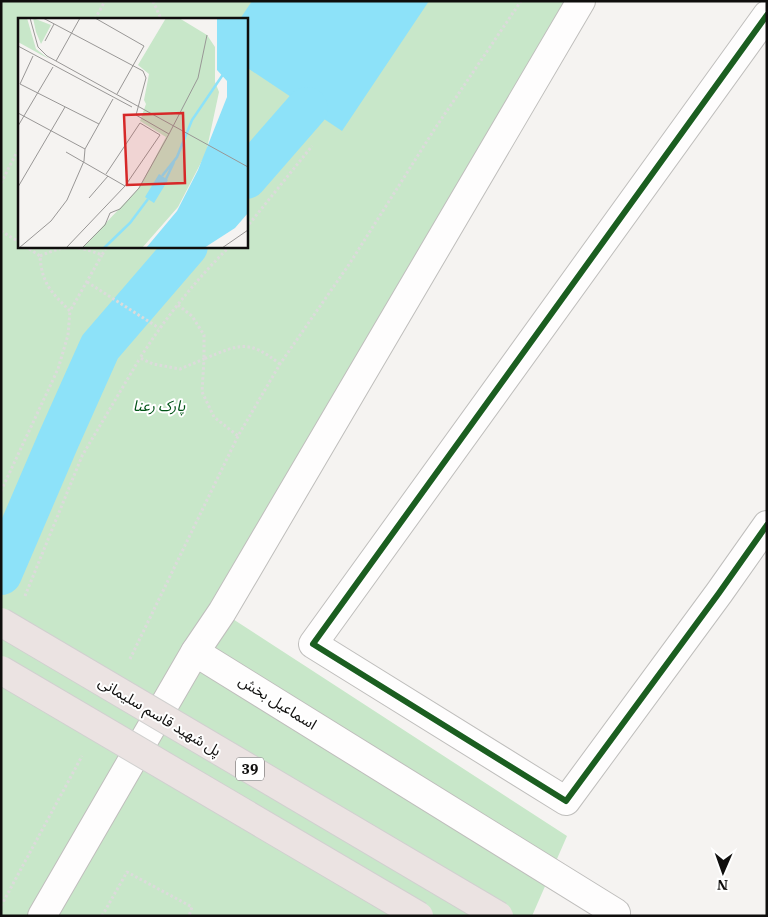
<svg xmlns="http://www.w3.org/2000/svg" width="768" height="917" font-family="'IBM Plex Serif','Noto Sans Arabic',serif">
	<rect width="100%" height="100%" fill="#f5f3f1"/>
	<path fill="#c8e7c9" fill-rule="evenodd" d="M1,1H581L222,612L567,836L532,916H1ZM19,19H246V246H19Z"/>
	<path fill="#8de2f9" d="M252,1H429L342,131L246,67V19H240Z"/>
	<g fill="none" stroke-linecap="round" stroke-linejoin="round">
		<g stroke="#8de2f9" stroke-width="42">
			<path d="M246,178L307,108"/>
			<path d="M1,574L58,441L100,347L187,246"/>
		</g>
		<defs>
			<g id="minor">
				<path d="M767,15L313,644L566,801L719,593L767,525"/>
				<path d="M195,652L222,612L581,1"/>
				<path d="M42,916L195,652L616,913L615,916"/>
			</g>
		</defs>
		<use href="#minor" stroke="#bfbebc" stroke-width="30"/>
		<g stroke="#dcdbdb" stroke-width="3" stroke-dasharray="2.5 2.5" stroke-linecap="butt">
			<path d="M153,1L161,19"/>
			<path d="M95,19L105,1"/>
			<path d="M1,183L19,148"/>
			<path d="M246,228L312,146"/>
			<path d="M1,231L19,242"/>
			<path d="M25,246L40,256C42,284 51,292 70,311L102,255"/>
			<path d="M230,246C195,281 166,317 140,358L153,364L180,369L204,359L202,392L214,417L238,436"/>
			<path d="M40,256C65,245 76,245 102,255L107,246"/>
			<path d="M87,282L159,328"/>
			<path d="M178,305L192,316L204,335V359C240,344 248,339 280,364"/>
			<path d="M1,491L58,369L68,335L70,311"/>
			<path d="M25,596L82,456L140,358"/>
			<path d="M130,659L238,436L280,364L350,263L434,130L521,1"/>
			<path d="M1,906L82,756"/>
			<path d="M102,916L127,872L192,907L189,916"/>
		</g>
		<use href="#minor" stroke="#fefdfd" stroke-width="28"/>
		<defs>
			<g id="primary-bridge">
				<path d="M1,622L499,916"/>
				<path d="M1,670L419,916"/>
			</g>
		</defs>
		<use href="#primary-bridge" stroke="#d0d0cf" stroke-width="30" stroke-linecap="butt"/>
		<use href="#primary-bridge" stroke="#ebe3e2" stroke-width="28"/>
		<defs>
			<path id="cycleway" d="M767,15L313,644L566,801L719,593L767,525"/>
		</defs>
		<use href="#cycleway" stroke="#fff" stroke-width="9"/>
		<use href="#cycleway" stroke="#1b5e20" stroke-width="6"/>
	</g>
	<g text-anchor="middle" dominant-baseline="central" stroke-width="4" stroke-linejoin="round" paint-order="stroke">
		<rect fill="#fff" stroke="#575656" stroke-width="1" x="236" y="757.5" width="28" height="23" rx="4"/>
		<g font-size="14" font-weight="bold" fill="#0f0e0d">
			<text x="250" y="769">39</text>
		</g>
		<g font-size="15" font-style="italic" fill="#005316" stroke="#fff">
			<text x="159" y="405">پارک رعنا</text>
		</g>
		<g font-size="15" fill="#0f0e0d" stroke="#fff">
			<text transform="translate(278 702) rotate(32)">اسماعیل بخش</text>
			<text transform="translate(160 716) rotate(31)">پل شهید قاسم سلیمانی</text>
		</g>
	</g>
	<g transform="translate(18 18)">
		<rect width="230" height="230" fill="#f5f3f1"/>
		<path d="M0,0H9L18,31L31,41L0,24ZM15,0L33,7L23,26L18,14ZM148,0H161L189,17L197,29V64L201,74L188,135L160,189L124,230H64L121,170L148,119L122,103L128,86L126,82L131,56L120,47Z" fill="#c8e7c9"/>
		<path d="M199,0H230V195L217,210L186,230H128L159,193L180,152L209,79V63L199,52ZM141,156L150,162L136,185L127,179Z" fill="#8de2f9"/>
		<path fill="none" stroke="#8de2f9" stroke-width="2.5" d="M144,158L159,139L174,102L206,55M148,161L156,144M86,230L112,205L130,181"/>
		<path fill="none" stroke="#999796" stroke-width="1" d="M12,0L20,29L29,38L230,149M25,0L125,53L128,60L118,97L151,116L180,60L189,17M77,0L126,28L99,76M27,23L36,6M0,28L114,89M15,38L2,66L81,106M38,43L62,0M0,95L67,131M0,108L35,49M48,134L107,168M0,169L47,89M71,180L90,158M1,230L33,203L49,182L66,143L67,131L95,81M48,230L107,168L142,117L122,105L88,156M64,230L87,207L92,195L102,191L121,170L151,116M204,230L230,212"/>
		<path fill="#d62828" fill-opacity="0.15" stroke="#d62828" stroke-width="2.5" d="M165,95L167,165L109,167L106,97Z"/>
		<rect width="230" height="230" fill="none" stroke="#0f0e0d" stroke-width="2.5"/>
	</g>
	<rect width="768" height="917" fill="none" stroke="#0f0e0d" stroke-width="5"/>
	<g transform="translate(723 872) rotate(182)" stroke="#ffffff" stroke-width="4" paint-order="stroke">
	<path d="M0-4L9 19L0 12L-9 19Z" fill="#0f0e0d"/>
	<text y="-8" font-size="14" font-weight="bold" text-anchor="middle" fill="#0f0e0d">N</text>
	</g>
</svg>
